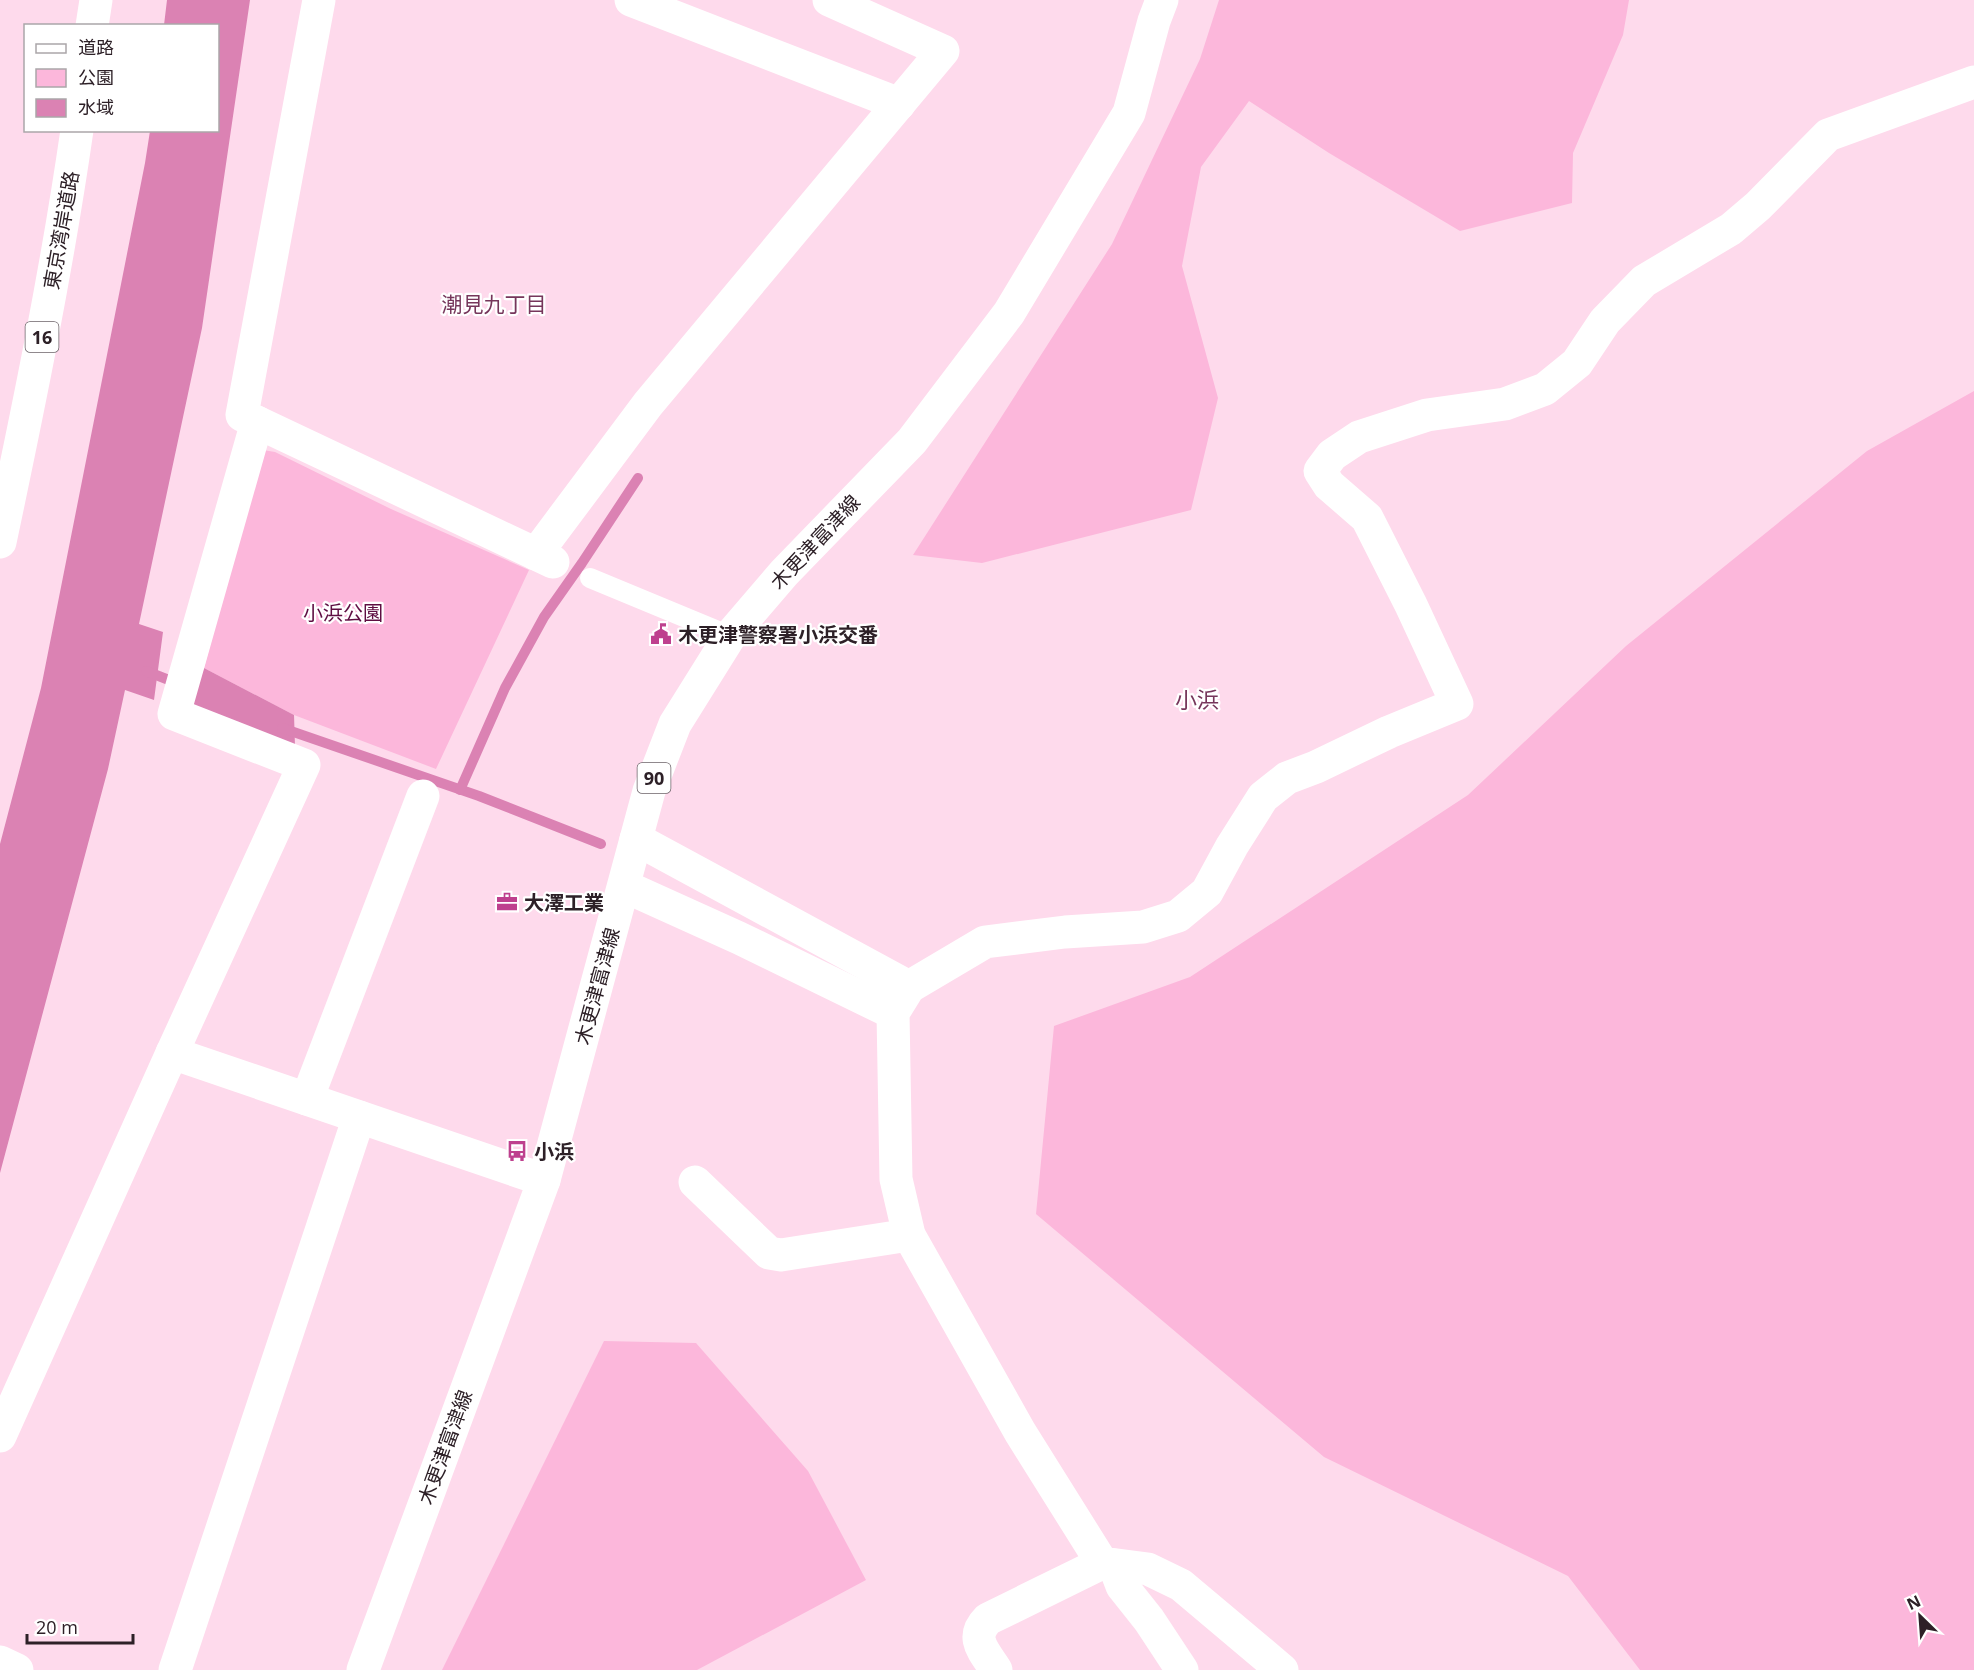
<svg xmlns="http://www.w3.org/2000/svg" width="1974" height="1670" font-family="'Open Sans','Noto Sans JP',sans-serif">
	<rect width="100%" height="100%" fill="#fedaec"/>
	<g fill="#fcb7db">
		<path d="M1219,0H1629L1623,35L1573,153L1572,203L1460,231L1329,153L1249,101L1201,167L1182,266L1218,398L1191,510L982,563L913,555L1112,244L1200,59Z"/>
		<path d="M1974,391V1670H1640L1568,1576L1324,1457L1036,1214L1054,1026L1190,977L1468,795L1626,646L1867,451Z"/>
		<path d="M263,450L275,452L391,509L529,570L436,769L294,715L204,668Z"/>
		<path d="M604,1341L696,1343L808,1471L866,1580L697,1670H442Z"/>
	</g>
	<g fill="#db82b3">
		<path d="M167,0H250L202,328L139,624L163,632L154,700L125,690L108,769L0,1173V844L41,688L145,163L150,131L218,130V26L164,25Z"/>
		<path d="M204,668L294,715L295,746L190,706Z"/>
	</g>
	<g fill="none" stroke-linecap="round" stroke-linejoin="round">
		<g stroke="#db82b3" stroke-width="10">
			<path d="M146,671L179,684"/>
			<path d="M282,728L479,796L601,844"/>
			<path d="M460,790L505,688L544,617L582,563L638,478"/>
		</g>
		<path stroke="#fff" stroke-width="20" d="M590,578L730,636"/>
		<g stroke="#fff" stroke-width="33">
			<path d="M319,0L242,415L553,562"/>
			<path d="M631,0L899,104"/>
			<path d="M536,554L648,404L943,51L829,0"/>
			<path d="M636,839L909,987"/>
			<path d="M624,886L739,938L893,1013"/>
			<path d="M172,1053L544,1180"/>
			<path d="M307,1099L423,796"/>
			<path d="M695,1182L769,1253L781,1255L909,1235"/>
			<path d="M0,1436L172,1053L304,765L174,714L257,422"/>
			<path d="M1114,1565L1122,1586L1149,1620L1182,1670"/>
			<path d="M0,1662L17,1670"/>
			<path d="M175,1670L359,1117"/>
			<path d="M996,1670C984,1651 969,1638 988,1619L1102,1563"/>
			<path d="M1282,1670L1181,1585L1148,1569L1102,1563L1020,1432L909,1235L896,1179L893,1013L909,987L985,942L1065,932L1143,927L1178,916L1207,892L1232,846L1263,797L1287,778L1316,767L1389,732L1457,704L1411,605L1367,518L1329,485L1320,471L1332,455L1359,437L1427,415L1505,404L1545,389L1577,363L1605,321L1644,281L1731,229L1758,206L1828,135L1974,82"/>
		</g>
		<path stroke="#fff" stroke-width="33" d="M363,1670L544,1180L649,791L675,724L730,636L784,573L912,441L1009,313L1129,113L1154,21L1162,0"/>
		<g stroke="#fff" stroke-width="33">
			<path d="M92,26L96,0"/>
			<path d="M0,542C29,405 57,269 77,130"/>
		</g>
	</g>
	<defs>
		<symbol id="civic-bare" viewBox="-9 -9 18 18"><path d="M-.6-6.5H3V-4.5H.6V-3L4-1V1h2V6H-6V1h2V-1L-.6-3ZM-1.2 2.5V6h2.4V2.5Z" fill="#be408e" stroke="#fff" stroke-width="2.5" paint-order="stroke"/></symbol>
		<symbol id="office-bare" viewBox="-9 -9 18 18"><path d="M-6-3h4V-5.5h4V-3h4V5H-6ZM-1-4.5V-3h2v-1.5ZM-6 0V1H6V0Z" fill="#be408e" stroke="#fff" stroke-width="2.5" paint-order="stroke"/></symbol>
		<symbol id="bus-bare" viewBox="-9 -9 18 18"><path d="M-5-6H5V4H4V6H2V4H-2V6H-4V4H-5ZM-3.5-4V0h7V-4ZM-3.5 1.2v1.5H-2V1.2ZM2 1.2v1.5H3.5V1.2Z" fill="#be408e" stroke="#fff" stroke-width="2.5" paint-order="stroke"/></symbol>
	</defs>
	<g fill-rule="evenodd">
		<use href="#civic-bare" x="646" y="619" width="30" height="30"/>
		<use href="#office-bare" x="492" y="887" width="30" height="30"/>
		<use href="#bus-bare" x="502" y="1136" width="30" height="30"/>
	</g>
	<g text-anchor="middle" dominant-baseline="central" stroke-width="4.5" stroke-linejoin="round" paint-order="stroke">
		<g fill="#fff" stroke="#6c6368" stroke-width="1.5">
			<rect x="25.5" y="322" width="33" height="30" rx="4.5"/>
			<rect x="637.5" y="763" width="33" height="30" rx="4.5"/>
		</g>
		<g font-size="18" font-weight="bold" fill="#2d2027">
			<text x="42" y="337">16</text>
			<text x="654" y="778">90</text>
		</g>
		<g font-size="20" fill="#2d2027" stroke="#fff">
			<text transform="translate(61 230) rotate(-80)">東京湾岸道路</text>
			<text transform="translate(815 542) rotate(-47)">木更津富津線</text>
			<text transform="translate(597 986) rotate(-75)">木更津富津線</text>
			<text transform="translate(445 1447) rotate(-70)">木更津富津線</text>
		</g>
		<g font-size="20" fill="#5e0e42" stroke="#fff">
			<text x="343" y="612">小浜公園</text>
		</g>
		<g font-size="20" font-weight="bold" fill="#2d2027" stroke="#fff" text-anchor="start">
			<text x="678" y="634">木更津警察署小浜交番</text>
			<text x="524" y="902">大澤工業</text>
			<text x="534" y="1151">小浜</text>
		</g>
		<g font-size="21" fill="#76365b" stroke="#fff">
			<text x="494" y="304">潮見九丁目</text>
		</g>
		<g font-size="22" fill="#76365b" stroke="#fff">
			<text x="1197" y="699">小浜</text>
		</g>
	</g>
	<rect x="24" y="24" width="195" height="108" fill="#ffffff" stroke="#aba6a9" stroke-width="1.5"/>
	<rect x="36" y="44" width="30" height="9" fill="#ffffff" stroke="#aba6a9" stroke-width="1.5"/>
	<text x="78" y="54" font-size="18" fill="#2d2027">道路</text>
	<rect x="36" y="69" width="30" height="18" fill="#fcb7db" stroke="#aba6a9" stroke-width="1.5"/>
	<text x="78" y="84" font-size="18" fill="#2d2027">公園</text>
	<rect x="36" y="99" width="30" height="18" fill="#db82b3" stroke="#aba6a9" stroke-width="1.5"/>
	<text x="78" y="114" font-size="18" fill="#2d2027">水域</text>
	<g transform="translate(1920 1616) rotate(335)" stroke="#ffffff" stroke-width="4.5" paint-order="stroke">
	<path d="M0-4.5L10 22L0 15L-10 22Z" fill="#2d2027"/>
	<text y="-9" font-size="16" font-weight="bold" text-anchor="middle" fill="#2d2027">N</text>
	</g>
	<path d="M27 1634v9h106v-9" fill="none" stroke="#2d2027" stroke-width="3"/>
	<text x="36" y="1634" font-size="18" fill="#2d2027" stroke="#ffffff" stroke-width="4.5" paint-order="stroke">20 m</text>
</svg>
